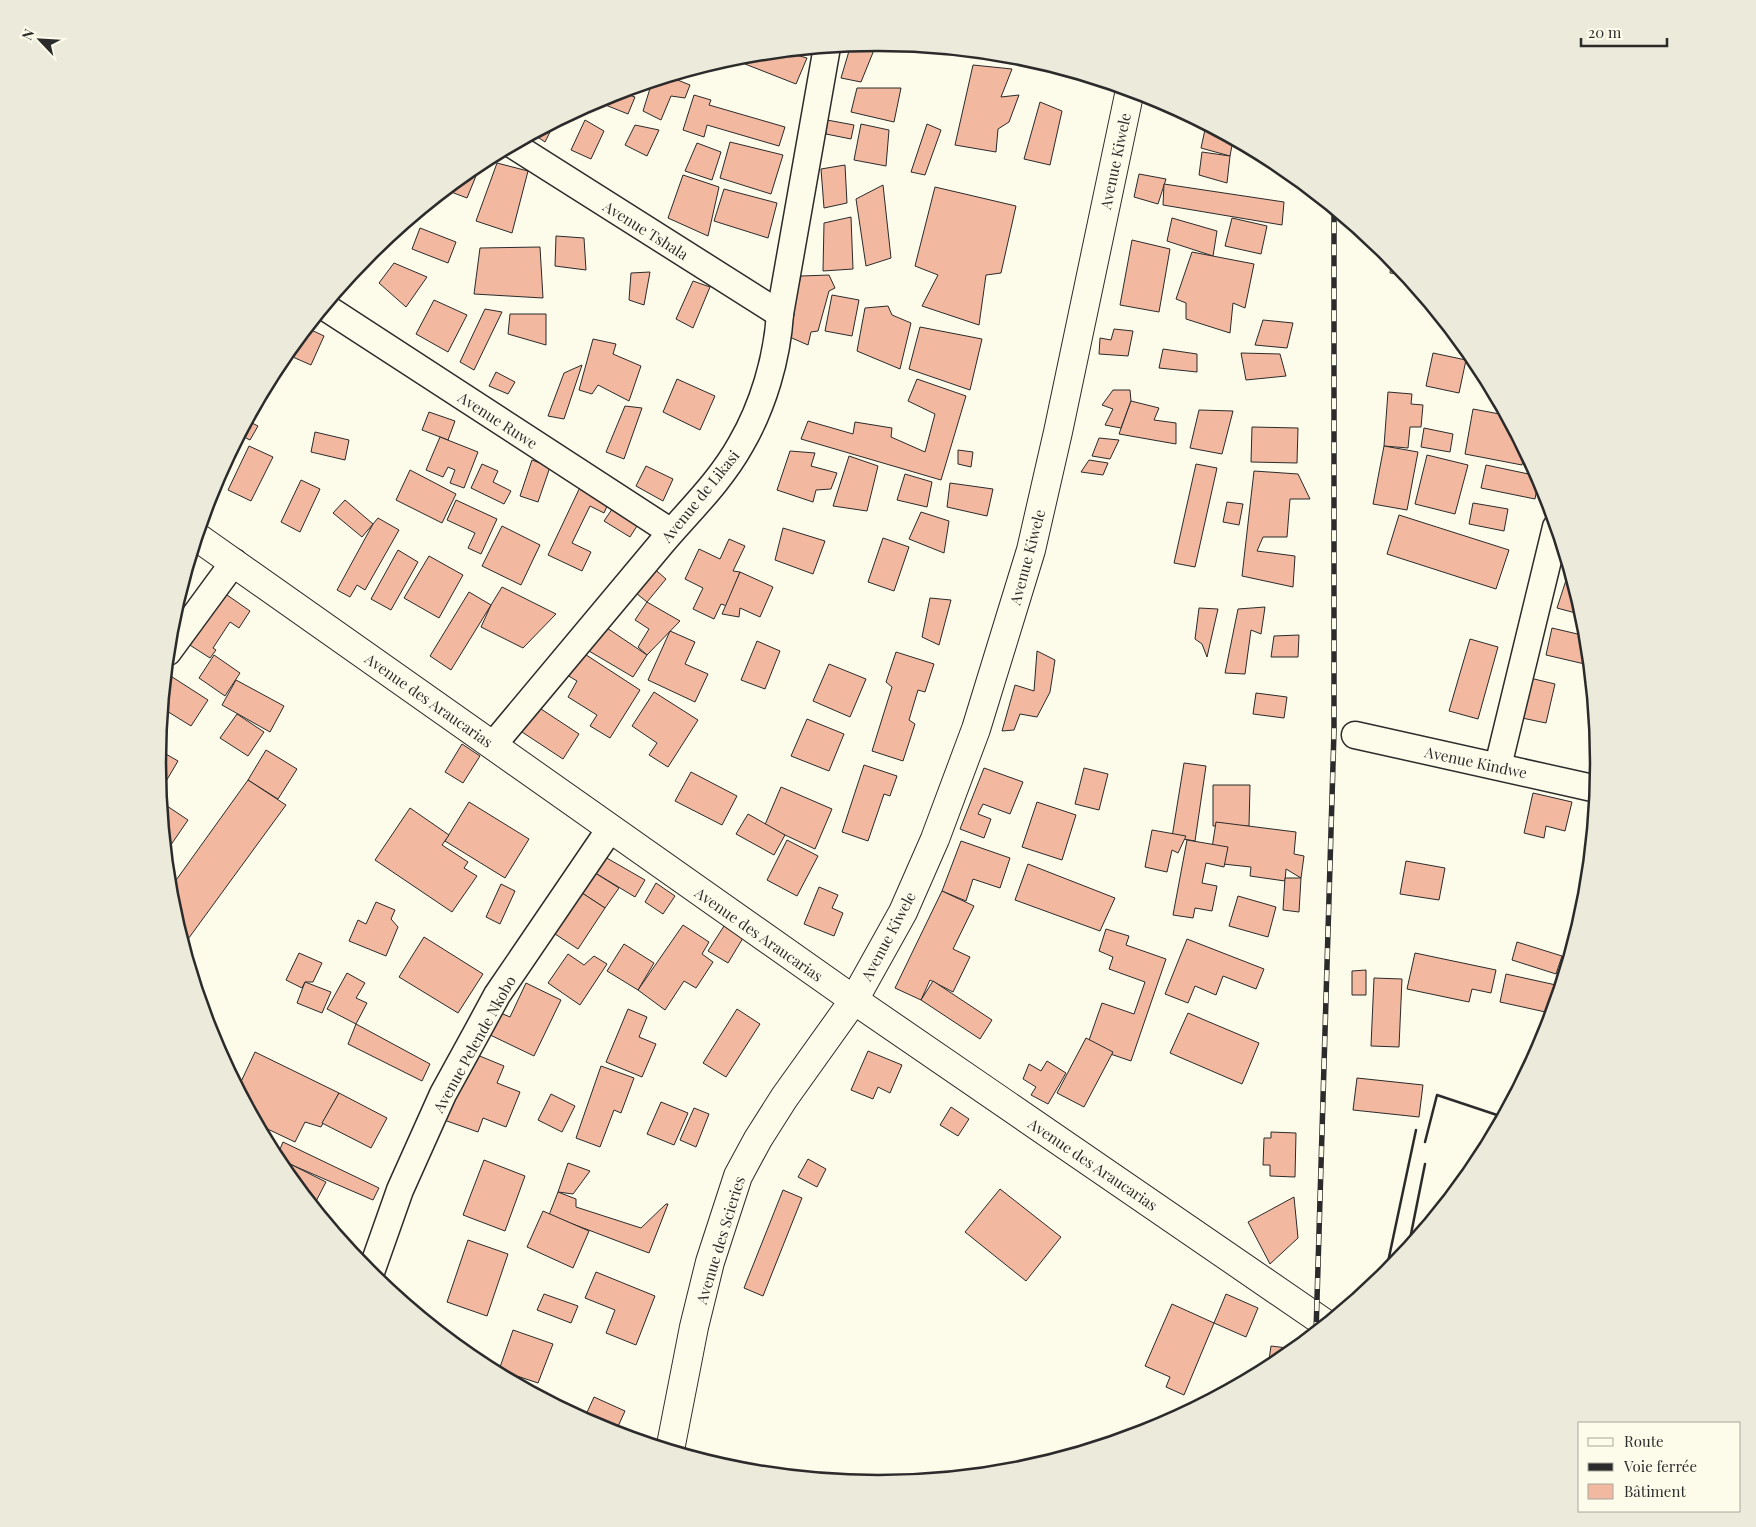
<svg xmlns="http://www.w3.org/2000/svg" width="1756" height="1527" font-family="'Playfair Display',serif">
	<rect width="100%" height="100%" fill="#fdfbea"/>
	<g fill="#f2b8a0" stroke="#2b2b2b">
		<path d="M874,50L861,82L841,78L849,51Z"/>
		<path d="M785,52L807,58L796,84L745,64L747,55Z"/>
		<path d="M973,65L1012,69L1001,97L1019,95L1009,122L998,129L996,152L955,145Z"/>
		<path d="M676,75L675,79L690,85L685,98L671,96L661,120L643,111L652,82Z"/>
		<path d="M857,88H901L894,122L851,112Z"/>
		<path d="M620,92L635,97L628,114L603,104L605,96Z"/>
		<path d="M694,95L711,100L709,105L785,127L779,146L707,125L704,137L683,130Z"/>
		<path d="M1040,102L1062,111L1050,165L1024,159Z"/>
		<path d="M585,120L604,131L591,159L571,150Z"/>
		<path d="M827,120L854,125L851,139L826,134Z"/>
		<path d="M555,122L545,142L533,134Z"/>
		<path d="M861,124L889,130L886,166L854,160Z"/>
		<path d="M927,124L941,130L925,175L911,172Z"/>
		<path d="M635,125L659,130L647,156L625,145Z"/>
		<path d="M1206,125L1233,140L1230,156L1201,148Z"/>
		<path d="M730,142L783,155L771,194L720,178Z"/>
		<path d="M697,143L721,152L712,180L685,171Z"/>
		<path d="M1202,152L1230,156L1227,183L1199,175Z"/>
		<path d="M497,163L528,171L512,233L476,221Z"/>
		<path d="M476,165L480,166L467,198L446,190Z"/>
		<path d="M845,165L847,203L824,208L821,169Z"/>
		<path d="M1139,174L1166,179L1158,204L1134,197Z"/>
		<path d="M683,175L719,187L708,236L668,218Z"/>
		<path d="M1164,184L1284,202L1282,225L1163,205Z"/>
		<path d="M883,185L891,258L866,266L856,199Z"/>
		<path d="M935,187L1016,206L1001,273L986,275L979,325L922,306L938,275L915,266Z"/>
		<path d="M724,189L777,203L768,238L714,221Z"/>
		<path d="M851,217L853,269L823,271L824,223Z"/>
		<path d="M1172,218L1217,231L1213,256L1167,241Z"/>
		<path d="M1232,218L1267,226L1261,254L1225,246Z"/>
		<path d="M420,228L456,242L448,263L412,249Z"/>
		<path d="M556,236L584,238L586,270L555,266Z"/>
		<path d="M1132,240L1170,249L1159,312L1120,305Z"/>
		<path d="M540,247L543,298L474,294L480,248Z"/>
		<path d="M1192,252L1254,264L1245,308L1233,303L1230,333L1186,319V303L1176,299Z"/>
		<path d="M367,255L359,273L354,271Z"/>
		<path d="M1392,258L1405,275L1390,273Z"/>
		<path d="M394,263L427,277L406,307L379,283Z"/>
		<path d="M650,272L644,305L629,300L631,273Z"/>
		<path d="M829,275L835,288L829,291L818,331L811,332L808,345L785,335L801,276Z"/>
		<path d="M693,281L710,287L693,328L676,319Z"/>
		<path d="M832,295L859,300L852,336L825,331Z"/>
		<path d="M434,300L467,315L448,352L416,334Z"/>
		<path d="M888,306L892,315L911,323L900,369L857,351L865,308Z"/>
		<path d="M485,309L502,312L474,370L460,362Z"/>
		<path d="M510,314H546V345L508,334Z"/>
		<path d="M1263,320L1293,323L1287,348L1255,345Z"/>
		<path d="M920,327L982,339L970,390L909,369Z"/>
		<path d="M307,328L324,336L311,365L286,354Z"/>
		<path d="M1114,329L1133,331L1128,356L1099,354L1100,338L1111,340Z"/>
		<path d="M593,339L616,344L613,354L641,366L629,401L598,385L592,394L579,390Z"/>
		<path d="M1163,349L1197,354V372L1159,368Z"/>
		<path d="M1241,353L1280,354L1286,376L1246,380Z"/>
		<path d="M1433,353L1466,360L1459,393L1426,386Z"/>
		<path d="M582,365L564,419L548,416L564,373Z"/>
		<path d="M496,372L515,382L508,394L489,386Z"/>
		<path d="M677,379L715,396L700,430L663,412Z"/>
		<path d="M917,379L966,396L941,480L801,439L808,421L853,434L855,422L892,428L891,437L925,452L935,414L908,401Z"/>
		<path d="M1113,390H1130L1131,401L1121,428L1105,425L1113,409L1102,405Z"/>
		<path d="M1388,392L1412,394L1411,404L1423,405L1421,427H1410L1408,448L1384,446Z"/>
		<path d="M1131,401L1159,408L1154,420L1176,423V444L1119,434Z"/>
		<path d="M625,406L642,408L624,459L606,452Z"/>
		<path d="M1473,409L1505,415L1525,451L1522,465L1465,454Z"/>
		<path d="M1199,410L1233,411L1222,454L1190,448Z"/>
		<path d="M429,412L455,421L448,440L422,430Z"/>
		<path d="M248,421L258,426L250,440L240,435Z"/>
		<path d="M1252,427L1298,428L1297,463L1251,462Z"/>
		<path d="M1424,428L1453,434L1450,452L1421,447Z"/>
		<path d="M315,432L349,440L345,460L311,452Z"/>
		<path d="M440,437L478,452L464,488L450,483L455,470L448,467L443,477L426,470Z"/>
		<path d="M1099,438L1119,440L1110,459L1092,456Z"/>
		<path d="M249,446L273,457L251,501L228,490Z"/>
		<path d="M1384,446L1418,452L1407,510L1373,504Z"/>
		<path d="M958,450L973,452L971,467L958,464Z"/>
		<path d="M790,451L815,453L811,466L837,473L831,489L816,490L813,502L777,490Z"/>
		<path d="M1427,455L1468,465L1455,514L1415,504Z"/>
		<path d="M849,456L878,466L867,511L833,506Z"/>
		<path d="M532,460L550,467L538,502L520,496Z"/>
		<path d="M1089,460L1108,463L1103,475L1081,472Z"/>
		<path d="M482,464L498,471L493,482L511,491L504,504L471,488Z"/>
		<path d="M1196,464L1217,468L1195,567L1174,563Z"/>
		<path d="M1486,465L1538,476L1539,478L1535,499L1481,488Z"/>
		<path d="M646,466L673,479L663,501L636,486Z"/>
		<path d="M410,470L456,494L442,523L396,500Z"/>
		<path d="M1254,471L1298,474L1310,499H1290L1287,537H1263L1257,551L1295,556L1293,587L1242,576Z"/>
		<path d="M905,474L932,482L927,507L897,500Z"/>
		<path d="M301,480L320,489L300,532L281,522Z"/>
		<path d="M582,483L611,497L604,513L590,506L572,543L591,552L582,571L548,555Z"/>
		<path d="M950,483L993,489L987,516L947,507Z"/>
		<path d="M345,500L373,524L362,537L333,513Z"/>
		<path d="M456,500L497,519L481,554L468,548L475,533L447,520Z"/>
		<path d="M617,502L642,518L630,537L604,521Z"/>
		<path d="M1227,502L1243,504L1239,525L1223,522Z"/>
		<path d="M1473,503L1508,509L1504,531L1469,524Z"/>
		<path d="M921,512L949,521L944,553L909,539Z"/>
		<path d="M1399,515L1509,550L1496,589L1387,554Z"/>
		<path d="M378,518L399,530L365,590L357,585L350,597L337,590L373,524Z"/>
		<path d="M502,526L540,545L521,585L482,566Z"/>
		<path d="M783,528L825,541L813,574L775,560Z"/>
		<path d="M883,538L909,547L894,591L868,582Z"/>
		<path d="M729,539L745,546L733,571L740,572L727,606L721,604L714,619L693,609L703,588L685,579L699,549L720,559Z"/>
		<path d="M398,550L418,562L391,610L371,599Z"/>
		<path d="M429,556L463,575L439,618L404,598Z"/>
		<path d="M189,563L193,566L185,577Z"/>
		<path d="M651,566L666,579L647,602L631,589Z"/>
		<path d="M740,572L773,587L760,617L740,608L739,617L722,614Z"/>
		<path d="M1568,574L1571,575L1583,615L1557,608Z"/>
		<path d="M502,587L556,614L523,648L481,627L491,605Z"/>
		<path d="M217,588L250,611L239,628L230,622L213,648L216,650L210,658L182,640Z"/>
		<path d="M469,592L491,605L451,670L430,656Z"/>
		<path d="M930,598L951,600L939,645L922,637Z"/>
		<path d="M647,602L680,621L647,655L638,647L649,629L635,620Z"/>
		<path d="M1265,607L1261,634L1251,630L1245,674L1225,673L1238,609Z"/>
		<path d="M1199,608L1218,609L1207,657L1202,644L1195,639Z"/>
		<path d="M604,626L647,655L633,677L589,651Z"/>
		<path d="M1552,628L1586,636L1589,665L1546,655Z"/>
		<path d="M670,631L695,642L685,664L708,674L695,702L648,680Z"/>
		<path d="M1299,635L1298,657H1271L1274,636Z"/>
		<path d="M1470,639L1498,647L1478,719L1449,711Z"/>
		<path d="M757,641L780,651L765,689L741,680Z"/>
		<path d="M577,649L640,690L610,738L590,726L597,715L568,697L577,681L562,672Z"/>
		<path d="M1037,651L1055,660L1050,692L1037,717L1020,714L1014,730L1002,731L1015,685L1034,691Z"/>
		<path d="M896,652L934,664L925,692L918,690L909,720L915,724L903,761L872,751L892,687L886,682Z"/>
		<path d="M214,655L240,673L225,696L199,678Z"/>
		<path d="M829,664L866,679L850,717L813,701Z"/>
		<path d="M166,673L208,700L191,726L162,708Z"/>
		<path d="M1530,678L1555,684L1546,723L1522,718Z"/>
		<path d="M236,680L284,706L270,732L222,705Z"/>
		<path d="M654,692L698,720L668,767L649,755L657,743L632,726Z"/>
		<path d="M1256,693L1287,697L1284,718L1253,714Z"/>
		<path d="M538,707L579,734L563,759L522,732Z"/>
		<path d="M237,714L264,732L248,756L220,738Z"/>
		<path d="M807,719L844,734L829,771L791,756Z"/>
		<path d="M462,744L480,756L463,783L445,772Z"/>
		<path d="M159,750L178,761L162,788L159,786L157,763Z"/>
		<path d="M266,750L297,769L278,799L248,780Z"/>
		<path d="M1184,763L1206,766L1195,841L1172,837Z"/>
		<path d="M864,765L897,776L890,796L884,794L868,841L842,832Z"/>
		<path d="M984,768L1023,782L1010,814L983,804L978,814L991,819L984,838L960,829Z"/>
		<path d="M1084,768L1108,774L1099,810L1075,804Z"/>
		<path d="M691,772L737,796L722,825L675,801Z"/>
		<path d="M248,780L286,805L183,946L171,904L169,890Z"/>
		<path d="M1213,785H1250L1249,826H1213Z"/>
		<path d="M781,787L832,809L815,849L785,835L764,827Z"/>
		<path d="M1533,793L1572,802L1565,831L1546,826L1544,838L1524,833Z"/>
		<path d="M469,802L529,839L505,878L445,841Z"/>
		<path d="M1037,802L1076,815L1062,860L1022,847Z"/>
		<path d="M164,804L188,820L166,852L161,808Z"/>
		<path d="M410,808L449,835L442,845L468,862L464,868L477,876L452,912L375,860Z"/>
		<path d="M748,814L785,835L774,855L736,834Z"/>
		<path d="M1216,822L1296,832L1294,854L1304,856L1301,878L1286,869L1285,881L1250,876L1251,867L1223,864L1225,850L1212,848Z"/>
		<path d="M1152,830L1186,836L1178,853L1172,850L1167,872L1145,867Z"/>
		<path d="M787,840L818,856L797,896L767,880Z"/>
		<path d="M1187,840L1228,847L1224,867L1206,863L1202,883L1217,886L1212,911L1195,908L1193,918L1173,915Z"/>
		<path d="M961,841L1010,858L1000,888L973,879L966,901L942,891Z"/>
		<path d="M598,853L645,880L635,897L592,871Z"/>
		<path d="M1406,861L1445,868L1439,900L1400,894Z"/>
		<path d="M1028,864L1115,898L1100,931L1015,900Z"/>
		<path d="M592,871L619,888L605,908L579,891Z"/>
		<path d="M1285,878H1301L1299,912L1283,910Z"/>
		<path d="M656,883L675,896L663,914L645,902Z"/>
		<path d="M501,884L515,891L500,924L486,917Z"/>
		<path d="M819,887L838,895L832,908L843,913L834,936L804,924Z"/>
		<path d="M579,891L605,908L578,949L552,932Z"/>
		<path d="M942,891L974,906L953,949L970,957L953,992L930,980L921,1000L895,988Z"/>
		<path d="M1238,896L1276,907L1268,937L1229,926Z"/>
		<path d="M376,902L395,910L391,919L398,927L386,956L349,941L358,920L366,924Z"/>
		<path d="M683,925L709,942L702,954L713,962L696,988L684,981L665,1010L638,990Z"/>
		<path d="M724,926L743,938L728,963L708,951Z"/>
		<path d="M1106,929L1129,936L1126,945L1166,959L1131,1061L1087,1046L1102,1003L1134,1014L1145,982L1109,969L1113,957L1099,951Z"/>
		<path d="M424,937L483,974L458,1013L399,977Z"/>
		<path d="M1187,939L1264,969L1256,989L1223,976L1216,995L1195,986L1188,1003L1165,994Z"/>
		<path d="M1517,942L1562,956L1556,974L1512,960Z"/>
		<path d="M624,944L654,963L638,990L607,971Z"/>
		<path d="M299,953L322,963L313,982H305L302,988L286,980Z"/>
		<path d="M1415,953L1496,970L1491,993L1472,989L1469,1002L1407,989Z"/>
		<path d="M568,954L584,965L594,956L607,964L580,1005L548,983Z"/>
		<path d="M1366,970V995H1352V971Z"/>
		<path d="M347,973L365,983L356,998L367,1003L356,1024L327,1009Z"/>
		<path d="M1506,974L1556,985L1550,1013L1500,1002Z"/>
		<path d="M1374,978L1402,979L1399,1047L1371,1046Z"/>
		<path d="M933,981L992,1020L980,1039L921,1000Z"/>
		<path d="M305,982L331,992L322,1013L297,1003Z"/>
		<path d="M526,983L561,1000L534,1056L486,1033L496,1011L510,1017Z"/>
		<path d="M628,1009L647,1017L639,1037L656,1044L642,1077L606,1062Z"/>
		<path d="M737,1009L760,1024L726,1077L703,1063Z"/>
		<path d="M1188,1013L1259,1043L1242,1084L1170,1053Z"/>
		<path d="M356,1024L430,1064L422,1081L348,1044Z"/>
		<path d="M1086,1038L1113,1052L1084,1107L1057,1093Z"/>
		<path d="M868,1051L902,1065L890,1093L878,1087L873,1099L851,1090Z"/>
		<path d="M255,1052L339,1093L321,1127L305,1122L295,1142L257,1124L238,1088Z"/>
		<path d="M470,1052L504,1066L497,1083L520,1092L506,1127L483,1118L478,1132L444,1120Z"/>
		<path d="M1047,1061L1066,1073L1048,1104L1031,1095L1036,1087L1023,1079L1029,1064L1041,1071Z"/>
		<path d="M601,1066L634,1078L621,1113L614,1110L600,1147L576,1138Z"/>
		<path d="M1357,1078L1423,1085L1419,1117L1353,1110Z"/>
		<path d="M339,1093L387,1118L371,1148L322,1123Z"/>
		<path d="M551,1094L575,1106L562,1132L538,1120Z"/>
		<path d="M661,1102L688,1113L674,1145L647,1134Z"/>
		<path d="M951,1107L969,1119L958,1136L940,1125Z"/>
		<path d="M694,1108L709,1114L696,1147L680,1140Z"/>
		<path d="M1271,1132L1296,1133L1295,1177L1270,1176V1165H1263L1264,1138H1271Z"/>
		<path d="M283,1142L379,1188L373,1200L292,1165L278,1154Z"/>
		<path d="M808,1159L826,1169L817,1187L798,1177Z"/>
		<path d="M484,1160L525,1176L505,1231L463,1215Z"/>
		<path d="M568,1163L590,1171L573,1194L558,1192Z"/>
		<path d="M292,1165L326,1182L313,1207L287,1174Z"/>
		<path d="M1000,1189L1061,1237L1026,1281L965,1232Z"/>
		<path d="M783,1190L802,1198L763,1296L744,1288Z"/>
		<path d="M558,1192L576,1199V1207L641,1228L666,1204H668L649,1253L549,1215Z"/>
		<path d="M1294,1197L1298,1238L1270,1264L1248,1222Z"/>
		<path d="M543,1211L589,1231L573,1268L527,1247Z"/>
		<path d="M468,1240L508,1254L487,1316L447,1302Z"/>
		<path d="M596,1272L655,1296L636,1345L606,1333L615,1310L585,1298Z"/>
		<path d="M544,1294L578,1306L571,1323L537,1310Z"/>
		<path d="M1226,1294L1258,1308L1246,1337L1214,1323Z"/>
		<path d="M1172,1304L1214,1323L1184,1395L1166,1387L1170,1377L1145,1366Z"/>
		<path d="M513,1330L553,1344L538,1383L499,1370Z"/>
		<path d="M1271,1346L1295,1349V1350L1278,1363L1268,1367Z"/>
		<path d="M594,1397L625,1411L615,1433L625,1436L602,1430L573,1414L584,1419Z"/>
	</g>
	<g fill="none" stroke-linecap="round" stroke-linejoin="round">
		<defs>
			<g id="street">
				<path d="M513,145L780,314"/>
				<path d="M325,307L671,532"/>
				<path d="M168,652L234,562"/>
				<path d="M1355,735L1597,789"/>
				<path d="M493,745C549,678 605,611 661,544C688,512 720,482 741,444C763,406 777,359 780,314L827,47"/>
				<path d="M1498,766L1556,527"/>
				<path d="M370,1275L400,1190L443,1094L477,1032L497,995L610,829"/>
			</g>
			<g id="secondary">
				<path d="M197,537L854,1000L1326,1324"/>
				<path d="M670,1450L694,1327L710,1262L738,1176L758,1139L784,1098L854,1000L903,912L935,839L976,729L1031,550L1058,432L1130,90"/>
			</g>
		</defs>
		<use href="#street" stroke="#2b2b2b" stroke-width="29"/>
		<use href="#secondary" stroke="#2b2b2b" stroke-width="30"/>
		<use href="#street" stroke="#fdfbea" stroke-width="26"/>
		<use href="#secondary" stroke="#fdfbea" stroke-width="28"/>
		<defs>
			<path id="rail" d="M1316,1333L1334,731V209"/>
		</defs>
		<use href="#rail" stroke="#2b2b2b" stroke-width="5.5"/>
		<use href="#rail" stroke="#fdfbea" stroke-width="4" stroke-dasharray="11" stroke-linecap="butt"/>
		<g stroke="#2b2b2b" stroke-width="2.5">
			<path d="M1425,1142L1437,1095L1503,1117"/>
			<path d="M1409,1244L1425,1164"/>
			<path d="M1385,1276L1416,1130"/>
			<path d="M1372,1280H1379"/>
		</g>
	</g>
	<g text-anchor="middle" dominant-baseline="central" stroke-width="4" stroke-linejoin="round" paint-order="stroke">
		<g font-size="15" fill="#2b2b2b" stroke="#fdfbea">
			<text transform="translate(1115 161) rotate(-78)">Avenue Kiwele</text>
			<text transform="translate(646 230) rotate(32)">Avenue Tshala</text>
			<text transform="translate(498 420) rotate(33)">Avenue Ruwe</text>
			<text transform="translate(700 496) rotate(-51)">Avenue de Likasi</text>
			<text transform="translate(1027 557) rotate(-75)">Avenue Kiwele</text>
			<text transform="translate(429 700) rotate(35)">Avenue des Araucarias</text>
			<text transform="translate(1476 762) rotate(12)">Avenue Kindwe</text>
			<text transform="translate(759 934) rotate(35)">Avenue des Araucarias</text>
			<text transform="translate(888 936) rotate(-62)">Avenue Kiwele</text>
			<text transform="translate(474 1044) rotate(-61)">Avenue Pelende Nkobo</text>
			<text transform="translate(1093 1164) rotate(34)">Avenue des Araucarias</text>
			<text transform="translate(720 1240) rotate(-73)">Avenue des Scieries</text>
		</g>
	</g>
	<path d="M0 0H1756V1527H0ZM166 763a712 712 0 1 1 1424 0a712 712 0 1 1-1424 0Z" fill="#eceadb" fill-rule="evenodd"/>
	<path fill="none" stroke="#2b2b2b" stroke-width="2.5" d="M166 763a712 712 0 1 1 1424 0a712 712 0 1 1-1424 0Z"/>
	<rect x="1578" y="1422" width="162" height="90" fill="#fdfbea" stroke="#a9a89e"/>
	<rect x="1588" y="1438" width="25" height="8" fill="#fdfbea" stroke="#a9a89e"/>
	<text x="1624" y="1447" font-size="15" fill="#2b2b2b">Route</text>
	<rect x="1588" y="1463" width="25" height="8" fill="#2b2b2b" stroke="#a9a89e"/>
	<text x="1624" y="1472" font-size="15" fill="#2b2b2b">Voie ferrée</text>
	<rect x="1588" y="1484" width="25" height="15" fill="#f2b8a0" stroke="#a9a89e"/>
	<text x="1624" y="1497" font-size="15" fill="#2b2b2b">Bâtiment</text>
	<g transform="translate(40 40) rotate(295)" stroke="#fdfbea" stroke-width="4" paint-order="stroke">
	<path d="M0-4L9 19L0 12L-9 19Z" fill="#2b2b2b"/>
	<text y="-8" font-size="14" font-weight="bold" text-anchor="middle" fill="#2b2b2b">N</text>
	</g>
	<path d="M1581 38v8h86v-8" fill="none" stroke="#2b2b2b" stroke-width="2.5"/>
	<text x="1588" y="38" font-size="15" fill="#2b2b2b" stroke="#fdfbea" stroke-width="4" paint-order="stroke">20 m</text>
</svg>
